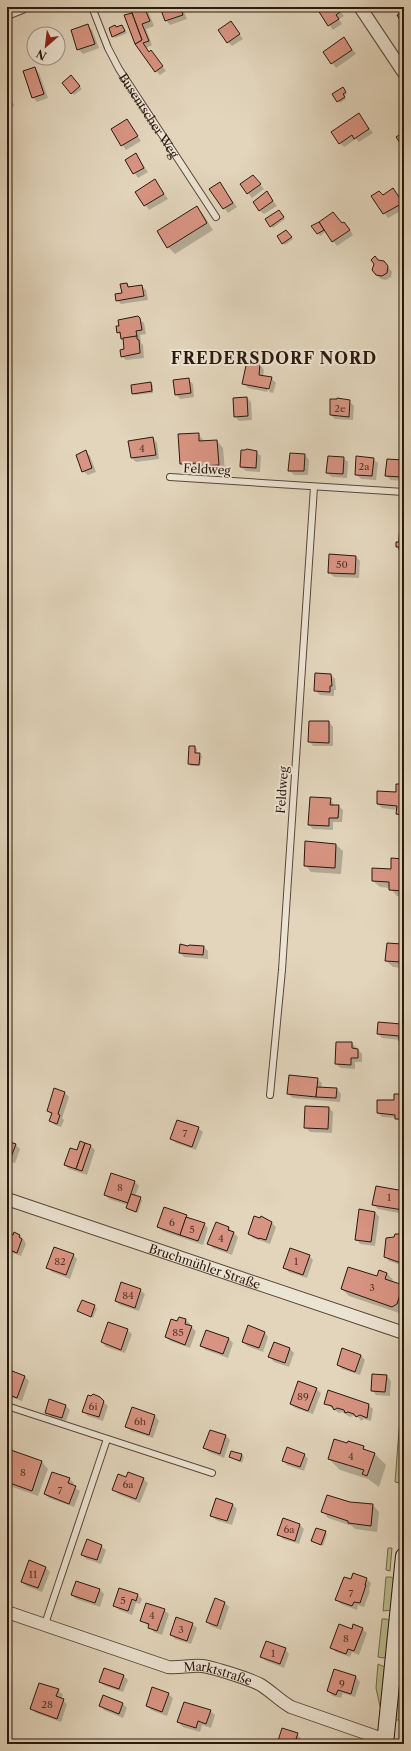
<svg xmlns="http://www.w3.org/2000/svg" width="411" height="1751" font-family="'Libre Caslon Text',serif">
	<rect width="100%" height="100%" fill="#e2d5bc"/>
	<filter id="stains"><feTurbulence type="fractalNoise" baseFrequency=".005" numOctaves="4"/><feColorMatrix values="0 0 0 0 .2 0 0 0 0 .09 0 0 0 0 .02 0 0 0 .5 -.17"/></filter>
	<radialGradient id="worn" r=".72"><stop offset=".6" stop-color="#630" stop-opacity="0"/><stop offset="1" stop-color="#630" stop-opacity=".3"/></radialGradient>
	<g fill="#b9bc8d" stroke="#726a4d">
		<path d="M400,1418H404V1480L400,1483L395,1482Z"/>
		<path d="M388,1548H392L390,1571L386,1570Z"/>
		<path d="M386,1577H391L395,1580L392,1610L383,1611Z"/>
		<path d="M382,1619H387L391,1622L388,1656L383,1658L378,1657Z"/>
		<path d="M378,1664L387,1668L381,1711L376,1688Z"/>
		<path d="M402,1670H404V1695L399,1694L397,1690L399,1672Z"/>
		<path d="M399,1702H403L401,1720H394L396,1703Z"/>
	</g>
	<g fill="#0003">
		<path d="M142,7L148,11L154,26L146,29L152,45L146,48L150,53L151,51L155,56L166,71L160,75L156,71L125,16Z"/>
		<path d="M161,7H182L187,19L170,25L166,20Z"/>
		<path d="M317,7H337L344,16L339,19L342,24L333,30Z"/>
		<path d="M231,22L243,39L232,46L228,42Z"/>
		<path d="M88,26L92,30L99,48L83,54L78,49Z"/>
		<path d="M122,26L127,33L115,38L110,29Z"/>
		<path d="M344,39L356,54L336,68L324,52Z"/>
		<path d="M35,68L39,73L48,98L37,102L33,97Z"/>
		<path d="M71,77L82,89L74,95L64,83Z"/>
		<path d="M7,86L14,106L7,109Z"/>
		<path d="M344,90L347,94L344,96L346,99L340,103L334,94Z"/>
		<path d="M359,115L373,133L359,142L356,139L344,147L340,143Z"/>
		<path d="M127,120L141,141L126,150L112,129Z"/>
		<path d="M135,154L148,172L138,178L126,160Z"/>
		<path d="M155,181L168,199L149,210L137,192Z"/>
		<path d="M257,181L264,189L252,198L248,193Z"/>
		<path d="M220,184L237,207L228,213L211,190Z"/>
		<path d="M393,189L404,203V209L388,218L372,196H383Z"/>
		<path d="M267,193L277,206L264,214L259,210Z"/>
		<path d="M197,207L203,214L213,230L175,254L168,247L158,231Z"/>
		<path d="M280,213L285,219L273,228L271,226Z"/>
		<path d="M333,213L342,224L344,223L348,227L353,235L337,246L326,231L320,236L313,226Z"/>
		<path d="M288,233L293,239L285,245L283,243Z"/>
		<path d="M384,262L392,272L391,277L386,280L381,279L376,275Z"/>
		<path d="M127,284L131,288L142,286L146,290L148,300L121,304L117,300L123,294Z"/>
		<path d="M139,319L144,323L146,334L140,335L141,343L143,345L144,358L126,360L122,356L125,350L124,340L118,332Z"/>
		<path d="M247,363L260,365L264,370L263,377L271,378L276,383L273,393L269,392L272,380H270L267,392L248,388L243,383Z"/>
		<path d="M188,379L193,384L194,397L180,399L176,394Z"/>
		<path d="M151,384L153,385V393L135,395L133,393Z"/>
		<path d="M247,398L251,402L252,420L239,421L235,416Z"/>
		<path d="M343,399L349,401L354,406L353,420L335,419L331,415V400Z"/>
		<path d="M198,434L205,442L217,441L223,448L225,471L206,472L203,469L187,470L181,463Z"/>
		<path d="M153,438L157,443L159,459L136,462L132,458Z"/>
		<path d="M85,451L90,456L96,472L88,475L83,471Z"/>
		<path d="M242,451L256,452L261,456L260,472L246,471L241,467Z"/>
		<path d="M305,455L309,460L308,475H294L289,470Z"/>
		<path d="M343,458L348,462L347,478L332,477L327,473Z"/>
		<path d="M373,459L378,463L376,480L361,479L356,474Z"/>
		<path d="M403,461L404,462V481L391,480L386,476Z"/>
		<path d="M404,526V554L397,546L400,543Z"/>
		<path d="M356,557L360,561L359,578L334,577L329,572Z"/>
		<path d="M331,675L335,679L336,690H334V696L320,695L315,690Z"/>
		<path d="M329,722L333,727V746H313L309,741Z"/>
		<path d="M195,747L197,749V754L202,756L200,766H191L189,764Z"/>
		<path d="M404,785V818L397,814V810L382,808L378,804L397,793Z"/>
		<path d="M330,799L335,806H338L343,810L342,822H333V830L313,829L309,825Z"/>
		<path d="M336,845L343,851L341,874L311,872L305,865Z"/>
		<path d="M404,860V897L397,896L390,888L380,887L373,881L392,870Z"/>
		<path d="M404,939V971L401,968L393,967L386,961L403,945Z"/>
		<path d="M181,945L204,947L208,951V959L184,957L180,953Z"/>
		<path d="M404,1018V1045L400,1040L382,1038L378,1034L402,1025Z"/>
		<path d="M337,1043H352L362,1054V1062H355V1069L341,1068L336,1064Z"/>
		<path d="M317,1079L322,1083L321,1088L337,1089L341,1094L340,1102L293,1098L288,1094Z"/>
		<path d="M55,1090L65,1093L69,1097L62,1118L64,1120L61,1127L55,1125L50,1121L52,1115L48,1111Z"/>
		<path d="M404,1095V1123L400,1122L396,1118L382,1117L378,1113Z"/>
		<path d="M329,1108L333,1112L332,1133L310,1132L305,1127Z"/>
		<path d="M198,1128L203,1132L196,1150L176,1143L172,1139Z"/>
		<path d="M7,1142L15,1144L20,1149L15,1163L7,1161Z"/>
		<path d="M80,1142L91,1146L95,1150L87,1175L69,1169L65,1165L78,1151Z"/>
		<path d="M135,1182L139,1186L135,1196L142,1200L138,1213L129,1210L127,1208L128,1205L109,1199L105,1195Z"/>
		<path d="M376,1187L404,1192V1214L378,1209L374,1205Z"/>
		<path d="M165,1209L204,1224L208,1228L203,1245L163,1231L158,1227Z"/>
		<path d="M375,1212L379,1217L375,1246L360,1244L356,1239Z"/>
		<path d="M271,1222L276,1227L270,1244L253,1238L249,1234Z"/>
		<path d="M229,1228L238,1237L232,1255L213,1248L209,1244Z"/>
		<path d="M7,1234L13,1236L14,1234L20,1236L24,1240L26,1244L21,1256L7,1251Z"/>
		<path d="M402,1235L404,1237V1266L389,1261L385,1256Z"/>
		<path d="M73,1255L77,1259L70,1279L52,1272L48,1268Z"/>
		<path d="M309,1256L313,1260L307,1278L289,1272L284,1267Z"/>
		<path d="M387,1273L393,1280L392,1283L404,1288V1309L399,1313L349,1296L342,1289Z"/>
		<path d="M140,1290L145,1294L139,1311L120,1305L116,1301Z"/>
		<path d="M83,1301L97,1308L93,1318L79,1311Z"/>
		<path d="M179,1318L186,1320L190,1324V1326L196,1331L190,1348L170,1341L166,1337Z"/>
		<path d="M127,1330L132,1334L125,1353L106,1347L102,1342Z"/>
		<path d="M264,1332L268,1337L263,1352L247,1346L243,1342Z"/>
		<path d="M228,1338L233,1343L228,1358L206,1350L201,1346Z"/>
		<path d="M290,1349L294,1353L289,1367L274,1362L270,1357Z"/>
		<path d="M361,1355L365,1360L360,1375L342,1369L338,1365Z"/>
		<path d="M7,1370L25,1377L29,1381L22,1401L7,1396Z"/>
		<path d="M373,1375L387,1376L391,1381L390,1396L376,1395L372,1390Z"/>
		<path d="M316,1389L321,1393L313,1414L295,1408L291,1404Z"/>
		<path d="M99,1398L108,1406L103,1421L88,1416L83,1411Z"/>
		<path d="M325,1403L368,1405L373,1409L371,1421L364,1419L361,1421L358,1417L353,1416L350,1417L342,1412L339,1413Z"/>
		<path d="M65,1405L70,1410L66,1421L51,1417L47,1412Z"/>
		<path d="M133,1409L155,1416L159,1421L153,1438L131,1431L127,1426Z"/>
		<path d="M226,1436L230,1440L224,1458L209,1452L204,1448Z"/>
		<path d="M363,1447L367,1451L375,1454L386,1465L379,1487L368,1479L340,1470L329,1459Z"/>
		<path d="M9,1451L42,1462L48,1469L38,1496L7,1485V1455Z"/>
		<path d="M304,1454L308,1459L304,1471L287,1465L283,1461Z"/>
		<path d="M242,1455L244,1457L242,1463L230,1457Z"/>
		<path d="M69,1479L74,1483L72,1486L80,1491L74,1507L49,1498L45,1494Z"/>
		<path d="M126,1479H143L148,1483L140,1503L118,1494L114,1490Z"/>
		<path d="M217,1499L233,1505L237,1509L232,1525L216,1520L211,1515Z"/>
		<path d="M350,1503L373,1505L379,1512L377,1532L355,1529L352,1526L328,1518L322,1511Z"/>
		<path d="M300,1525L304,1529L299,1544L283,1539L279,1535Z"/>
		<path d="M325,1532L327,1534L323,1546L312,1540Z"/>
		<path d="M101,1546L106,1550L101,1564L86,1559L82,1555Z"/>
		<path d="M46,1568L50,1572L42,1592L26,1586L22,1582Z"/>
		<path d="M366,1579L371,1583L369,1589L370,1591L364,1607L358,1605L357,1610L341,1604L337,1600L351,1580Z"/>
		<path d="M99,1589L104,1594L100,1607L76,1599L72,1595Z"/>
		<path d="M120,1589L138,1595L142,1599L140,1604L136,1603L132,1615L119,1610L114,1606Z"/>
		<path d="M225,1603L229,1607L221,1630L211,1626L207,1622Z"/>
		<path d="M164,1610L169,1614L162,1635L154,1632L150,1627L142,1621Z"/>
		<path d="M192,1624L197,1628L191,1644L175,1639L171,1634Z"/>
		<path d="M362,1629L367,1633L359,1655L352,1652L350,1657L336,1652L331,1647Z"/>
		<path d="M285,1649L289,1654L284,1668L266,1661L261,1657Z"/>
		<path d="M335,1670L356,1677L360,1682L355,1697L343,1693L341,1698L333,1696L328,1691Z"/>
		<path d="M123,1675L128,1680L123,1692L105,1686L100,1682Z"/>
		<path d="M58,1690L63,1695L61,1699L67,1704L61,1722L36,1713L32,1709Z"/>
		<path d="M168,1694L173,1698L167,1716L151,1710L147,1706Z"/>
		<path d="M104,1696L123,1704L127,1708L123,1718L104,1710L100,1705Z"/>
		<path d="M210,1711L215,1715L211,1728L202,1725L200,1732L183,1727L178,1722Z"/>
		<path d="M297,1734L301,1739L300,1742L302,1744H279Z"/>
	</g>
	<g fill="#d89482" stroke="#2b180d">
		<path d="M139,7H144L150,21L142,24L149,41L143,43L149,52L151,50L163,66L155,72L135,44L142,40L131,10Z"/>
		<path d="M160,7H180L183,15L165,21Z"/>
		<path d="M316,7H337L340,12L336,15L339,19L328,26Z"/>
		<path d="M404,11V27L397,15Z"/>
		<path d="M132,13L142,40L135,44L124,15Z"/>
		<path d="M231,21L240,34L227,43L218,30Z"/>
		<path d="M88,24L95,44L77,50L71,30Z"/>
		<path d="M115,25L116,27L122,25L125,31L112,37L109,28Z"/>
		<path d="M344,37L352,50L331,64L323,52Z"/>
		<path d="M35,67L44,94L32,98L23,71Z"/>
		<path d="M71,75L80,86L71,94L62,83Z"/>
		<path d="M343,87L346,92L343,94L345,97L337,102L332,94Z"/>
		<path d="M7,92L10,102L7,103Z"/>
		<path d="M359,113L369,129L354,139L352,135L339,144L331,132Z"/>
		<path d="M127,119L138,136L121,146L111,129Z"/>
		<path d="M404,132V149L396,137Z"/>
		<path d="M136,153L144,168L133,174L125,160Z"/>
		<path d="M253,175L261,184L247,194L240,184Z"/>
		<path d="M155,179L164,194L144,206L135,192Z"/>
		<path d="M220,182L233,203L223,209L209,189Z"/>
		<path d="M393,188L403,203L383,214L371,196L379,191L383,195Z"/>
		<path d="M267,191L273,201L259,211L253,202Z"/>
		<path d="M197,206L207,223L167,248L157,231Z"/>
		<path d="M279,210L284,217L270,227L265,219Z"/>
		<path d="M333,212L342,223L344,222L350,230L332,242L319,222Z"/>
		<path d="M319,222L324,230L317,234L311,226Z"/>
		<path d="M286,230L292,237L282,244L277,236Z"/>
		<path d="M375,256L378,260L384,261L388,266L387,273L382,276L376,275L372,270L374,264L371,260Z"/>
		<path d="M127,283L128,287L142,285L144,296L116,301L115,294L122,293L120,284Z"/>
		<path d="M138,316L140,318L142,330L136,331L137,336L121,339L120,332L117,333L116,326H119L118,320Z"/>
		<path d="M137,336V339L139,340L140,353L121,357L120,350L124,349L123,338Z"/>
		<path d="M247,361L260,364L259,375L272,377L269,389L242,384Z"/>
		<path d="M189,378L191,393L175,395L173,380Z"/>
		<path d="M151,382L152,391L132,394L131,385Z"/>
		<path d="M247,397L248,416L234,417L233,398Z"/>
		<path d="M337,398L350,400L349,417L330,415V399H337Z"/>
		<path d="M199,433V441L217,440L219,465L199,466V463L180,464L178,434Z"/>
		<path d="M153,437L156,455L131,458L128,441Z"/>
		<path d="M247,449L257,451L256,468L240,467L241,450H245Z"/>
		<path d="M86,450L92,468L82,472L76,455Z"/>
		<path d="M290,453L305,454L304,471H288Z"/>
		<path d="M328,456L344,457L343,474L326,473Z"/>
		<path d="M356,456L374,458L372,476L355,475Z"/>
		<path d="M387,459L403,460L402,477L385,476Z"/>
		<path d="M400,525H404V539H399Z"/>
		<path d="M399,539H404V550H399V547H396V542H399Z"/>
		<path d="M329,554L356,556L355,574L328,573Z"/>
		<path d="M315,673L331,674L332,686H330V692L314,691Z"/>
		<path d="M309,721H329V743L308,742Z"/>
		<path d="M189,746H195V753H200L199,765L188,764Z"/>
		<path d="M396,784H404V815L396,814L397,806L377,804V791L396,792Z"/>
		<path d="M310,797L331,798L330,805H339L338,818H329V826L308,825Z"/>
		<path d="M305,841L336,844L335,868L304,866Z"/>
		<path d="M391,858L404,859V891L389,890V882L372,881V868L391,869Z"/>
		<path d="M402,938H404V969H401V962L385,961L387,943L402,944Z"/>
		<path d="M180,944L188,946L189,945L204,946L203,955L179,953Z"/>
		<path d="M401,1017H404V1042L399,1041V1036L377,1034L378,1022L401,1024Z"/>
		<path d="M336,1042H352V1048L358,1049V1058H351V1065L335,1064Z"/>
		<path d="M289,1075L318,1078L316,1097L287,1094Z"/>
		<path d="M317,1087L337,1088L336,1098L316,1097Z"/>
		<path d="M54,1088L65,1092L58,1114L60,1115L57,1124L49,1121L52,1113L47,1111Z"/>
		<path d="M394,1094H404V1119H395V1115L377,1113V1100H394Z"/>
		<path d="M305,1106L329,1107L328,1129L304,1128Z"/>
		<path d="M177,1120L199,1127L192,1147L170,1139Z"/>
		<path d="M7,1141L16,1144L10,1160L7,1159Z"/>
		<path d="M80,1141L85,1143L76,1169L64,1165L70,1148L77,1150Z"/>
		<path d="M85,1143L91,1145L82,1171L76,1169Z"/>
		<path d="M111,1173L135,1181L128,1203L104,1195Z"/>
		<path d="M376,1186L404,1191L403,1210L372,1205Z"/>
		<path d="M131,1194L141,1197L136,1212L126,1208Z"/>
		<path d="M164,1207L187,1215L180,1235L157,1227Z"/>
		<path d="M359,1209L375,1212L371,1242L355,1240Z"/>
		<path d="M254,1216L260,1218L261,1216L272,1222L266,1240L259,1238V1239L248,1234Z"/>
		<path d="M186,1217L205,1223L198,1241L180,1235Z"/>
		<path d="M216,1222L229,1227L228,1230L234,1232L227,1251L207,1244Z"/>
		<path d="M14,1232L20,1235L19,1237L22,1239L17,1253L7,1249V1233L13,1235Z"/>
		<path d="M395,1234H403L402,1238H404V1264L384,1257L386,1238L394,1237Z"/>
		<path d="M54,1247L74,1254L66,1275L46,1268Z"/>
		<path d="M290,1248L310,1255L303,1275L283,1268Z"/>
		<path d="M348,1267L377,1276L379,1270L387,1273L385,1279L403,1285L397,1304L392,1307L341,1289Z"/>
		<path d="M121,1282L141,1289L135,1308L115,1301Z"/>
		<path d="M82,1300L95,1305L91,1317L77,1311Z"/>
		<path d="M179,1317L186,1319L185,1324L192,1326L185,1345L165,1337L171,1319L177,1321Z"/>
		<path d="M108,1322L128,1329L121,1350L101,1342Z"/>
		<path d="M248,1325L265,1332L259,1348L242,1342Z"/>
		<path d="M206,1330L229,1338L223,1354L200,1346Z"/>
		<path d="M274,1342L290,1348L285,1363L268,1357Z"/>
		<path d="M342,1348L361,1355L355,1372L337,1365Z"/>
		<path d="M7,1369L25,1376L17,1398L7,1394Z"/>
		<path d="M372,1374L387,1375L385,1392L371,1391Z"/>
		<path d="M298,1381L317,1388L308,1411L290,1404Z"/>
		<path d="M328,1390L369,1404L367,1418L360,1415L356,1417L354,1414L348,1412L345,1413L344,1410L337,1408L334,1410L332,1406L324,1404Z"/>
		<path d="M93,1394L100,1397L104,1401L99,1417L82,1412L88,1395L91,1396Z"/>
		<path d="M49,1399L66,1405L62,1418L45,1413Z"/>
		<path d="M132,1407L155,1415L149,1435L125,1427Z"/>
		<path d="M210,1430L226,1435L220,1454L203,1448Z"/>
		<path d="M334,1439L347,1443L348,1441L364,1446L363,1449L375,1453L367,1476L362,1474L364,1470L328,1459Z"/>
		<path d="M287,1447L305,1454L300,1467L282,1461Z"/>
		<path d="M8,1449L42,1461L32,1491L7,1482Z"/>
		<path d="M231,1451L242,1454L240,1461L229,1457Z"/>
		<path d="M52,1472L70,1478L68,1483L76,1486L69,1504L44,1494Z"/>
		<path d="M128,1472L144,1478L136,1499L112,1490L118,1474L126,1477Z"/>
		<path d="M327,1495L350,1502L373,1504L371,1526L348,1523V1521L321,1512Z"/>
		<path d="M216,1498L233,1504L227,1521L210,1516Z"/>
		<path d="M283,1518L300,1524L295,1541L277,1535Z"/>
		<path d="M316,1528L326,1531L321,1545L311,1541Z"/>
		<path d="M87,1539L102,1545L97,1560L81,1555Z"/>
		<path d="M29,1560L46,1567L38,1588L21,1582Z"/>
		<path d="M353,1573L367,1578L365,1585H366L360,1603L354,1602L352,1606L335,1600L344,1577L351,1579Z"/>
		<path d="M76,1581L100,1589L95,1603L71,1595Z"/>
		<path d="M119,1588L138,1594L136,1601L132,1599L128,1611L113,1606Z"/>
		<path d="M215,1598L225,1602L217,1626L206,1622Z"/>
		<path d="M146,1603L165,1609L157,1631L148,1628L149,1624L140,1621Z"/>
		<path d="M176,1617L193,1623L187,1641L170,1635Z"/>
		<path d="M339,1624L352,1629L353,1624L363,1628L354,1651L348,1649L346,1654L330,1648Z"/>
		<path d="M266,1641L286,1648L280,1664L260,1657Z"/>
		<path d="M104,1668L124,1675L119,1689L99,1682Z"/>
		<path d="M334,1669L356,1676L351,1694L338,1690L336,1695L327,1691Z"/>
		<path d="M39,1683L59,1689L56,1696L64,1699L57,1719L30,1709Z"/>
		<path d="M152,1687L169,1693L162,1712L146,1706Z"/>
		<path d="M103,1695L123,1703L119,1714L99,1706Z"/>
		<path d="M184,1702L211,1710L206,1724L198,1721L196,1728L177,1722Z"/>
		<path d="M282,1728L298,1733L296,1739L301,1741L300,1744H277Z"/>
	</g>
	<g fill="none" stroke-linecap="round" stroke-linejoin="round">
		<defs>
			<g id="service">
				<path id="s1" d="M92,7L108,48L119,69L216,217"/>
				<path d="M170,477L404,492"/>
				<path d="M270,1095L282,970L314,487"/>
				<path d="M7,1406L212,1473"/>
				<path d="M45,1624L107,1439"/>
			</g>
			<g id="minor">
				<path d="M360,7L404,73"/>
				<path d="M7,13L22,7"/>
				<path id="s2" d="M7,1199L404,1333"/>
				<path id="s3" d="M7,1612L168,1667C180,1668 191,1665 202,1666C212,1667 253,1680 261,1685C272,1692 280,1701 291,1707L377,1737H385"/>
			</g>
			<path id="secondary" d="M385,1744L404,1556"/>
		</defs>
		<use href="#service" stroke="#594739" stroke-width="8"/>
		<use href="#minor" stroke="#594739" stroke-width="14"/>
		<use href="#secondary" stroke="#2b180d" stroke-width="18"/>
		<use href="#service" stroke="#ece4d3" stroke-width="6"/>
		<use href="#minor" stroke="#ece4d3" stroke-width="12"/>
		<use href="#secondary" stroke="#ece4d3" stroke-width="16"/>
	</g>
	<g text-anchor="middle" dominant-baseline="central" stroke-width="4" stroke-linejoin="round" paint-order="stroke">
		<g font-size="10" fill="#56372a">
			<text x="340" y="408">2e</text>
			<text x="142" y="448">4</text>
			<text x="364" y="466">2a</text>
			<text x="342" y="564">50</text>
			<text x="185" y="1133">7</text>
			<text x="120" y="1187">8</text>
			<text x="389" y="1197">1</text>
			<text x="172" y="1222">6</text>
			<text x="192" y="1229">5</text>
			<text x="221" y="1238">4</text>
			<text x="60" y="1261">82</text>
			<text x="296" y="1261">1</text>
			<text x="372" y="1287">3</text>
			<text x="128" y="1295">84</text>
			<text x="178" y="1332">85</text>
			<text x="303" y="1396">89</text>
			<text x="93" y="1406">6i</text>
			<text x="140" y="1421">6h</text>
			<text x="351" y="1456">4</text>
			<text x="23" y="1472">8</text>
			<text x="128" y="1484">6a</text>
			<text x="60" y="1490">7</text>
			<text x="289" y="1529">6a</text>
			<text x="33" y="1574">11</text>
			<text x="351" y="1593">7</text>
			<text x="123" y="1600">5</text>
			<text x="152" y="1615">4</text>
			<text x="181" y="1629">3</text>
			<text x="346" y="1638">8</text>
			<text x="273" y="1653">1</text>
			<text x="342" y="1683">9</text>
			<text x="47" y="1704">28</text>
		</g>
		<g font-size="12" fill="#2b180d" stroke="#ece4d3">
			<text stroke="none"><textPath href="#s1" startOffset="123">Busentscher Weg</textPath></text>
			<text transform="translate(207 469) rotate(3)">Feldweg</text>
			<text transform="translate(282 790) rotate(-86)">Feldweg</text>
			<text stroke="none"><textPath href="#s2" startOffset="209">Bruchmühler Straße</textPath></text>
			<text stroke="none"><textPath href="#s3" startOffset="221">Marktstraße</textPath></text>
		</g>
		<g font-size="16" font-weight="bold" letter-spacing="1" fill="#2b180d" stroke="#ece4d3">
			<text x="274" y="358">FREDERSDORF NORD</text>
		</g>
	</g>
	<rect width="411" height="1751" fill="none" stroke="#e2d5bc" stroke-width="24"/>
	<rect x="8" y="8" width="395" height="1735" fill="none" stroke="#2b180d" stroke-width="2"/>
	<rect x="12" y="12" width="387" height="1727" fill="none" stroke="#2b180d"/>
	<g transform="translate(46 46) rotate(208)"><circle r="19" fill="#ece4d3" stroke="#9f9284"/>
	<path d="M0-3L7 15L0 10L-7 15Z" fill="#8f2418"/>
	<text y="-6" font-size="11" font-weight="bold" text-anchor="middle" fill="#2b180d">N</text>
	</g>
	<rect width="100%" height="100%" filter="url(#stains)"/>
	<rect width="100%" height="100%" fill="url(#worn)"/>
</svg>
